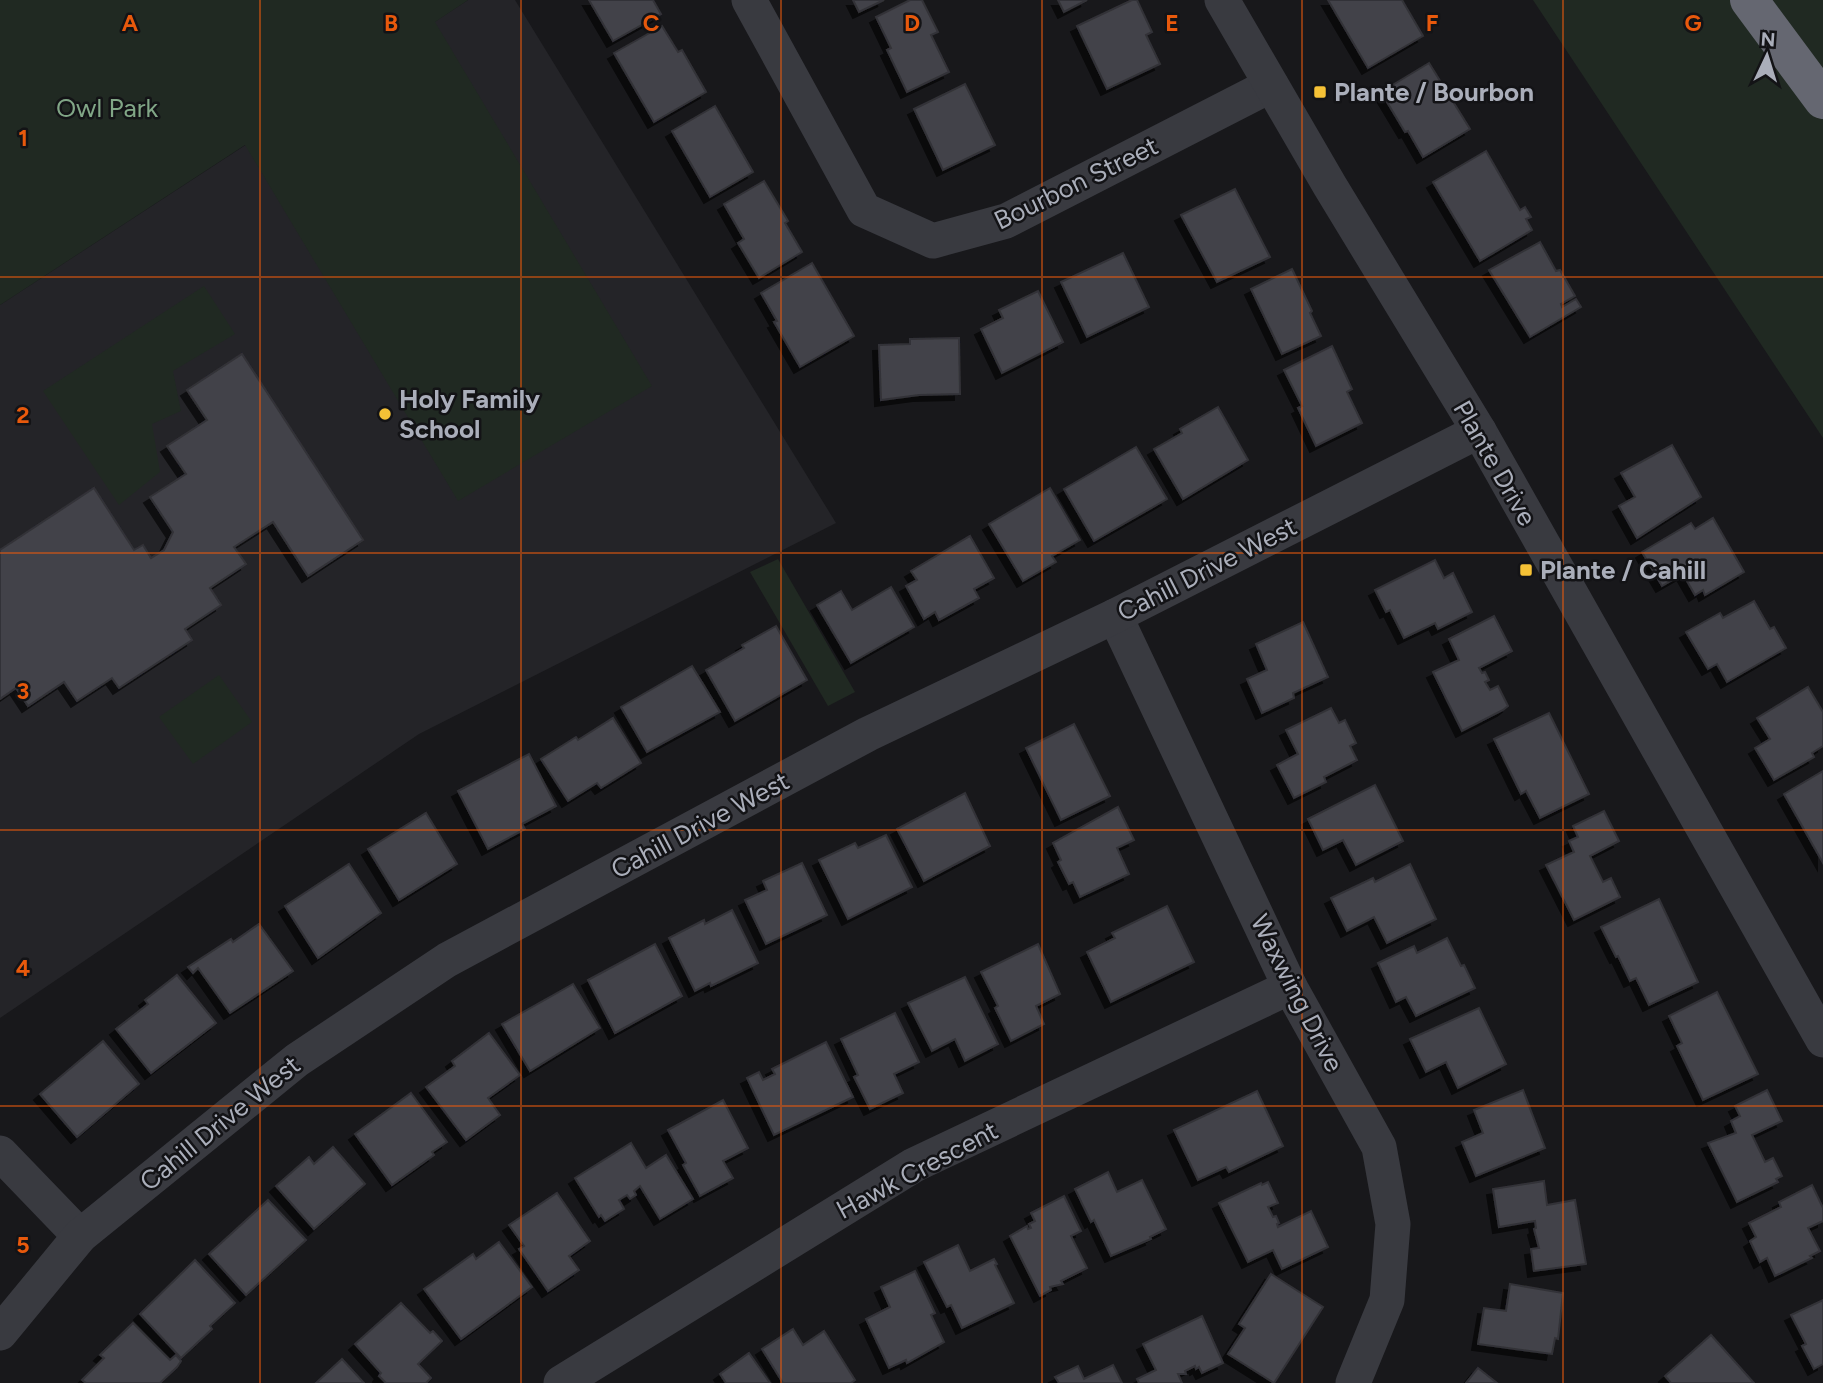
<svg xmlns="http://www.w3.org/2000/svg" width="1823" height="1383" font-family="Figtree,sans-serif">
	<defs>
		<filter id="shadow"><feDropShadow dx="-6" dy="6" stdDeviation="0" flood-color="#0009"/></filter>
	</defs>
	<rect width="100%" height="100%" fill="#18181b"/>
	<path fill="#242428" d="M468,0H515L836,523L419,734L0,1018V305Z"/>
	<g fill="#202922">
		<path d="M0,0H468L435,22L652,386L458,501L245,145L0,305Z"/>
		<path d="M1533,0H1823V438Z"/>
		<path d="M204,286L235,334L173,371L181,411L152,424L160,472L119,505L43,391Z"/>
		<path d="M778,559L855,692L828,706L750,572Z"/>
		<path d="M219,675L252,722L193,764L159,717Z"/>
	</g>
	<g fill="#424348" stroke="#333237" stroke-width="2" filter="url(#shadow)">
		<path d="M589,0H653L661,14L613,41Z"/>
		<path d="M853,0H884L859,12Z"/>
		<path d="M910,0H922L938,32L931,35L949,72L907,92L887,50L891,48L876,17Z"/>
		<path d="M1058,0H1087L1064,12Z"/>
		<path d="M1132,0H1137L1152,32L1146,35L1160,64L1107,89L1077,26Z"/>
		<path d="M1328,0H1402L1423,36L1368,68Z"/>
		<path d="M662,26L678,52L682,50L706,92L654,122L614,53Z"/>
		<path d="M1429,63L1470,129L1423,157L1408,131L1405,132L1381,92Z"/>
		<path d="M965,84L995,145L943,170L914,109Z"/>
		<path d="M715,106L753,172L710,197L672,131Z"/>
		<path d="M1486,151L1520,210L1525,207L1531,217L1526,219L1532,230L1480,261L1433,182Z"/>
		<path d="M764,181L788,221L785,223L802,252L759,278L738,243L744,239L724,204Z"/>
		<path d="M1235,189L1270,257L1217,282L1181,215Z"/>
		<path d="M1540,242L1556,271L1560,270L1575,296L1561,304L1562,307L1576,299L1581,307L1530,337L1489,270Z"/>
		<path d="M1123,253L1149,307L1087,337L1061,282Z"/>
		<path d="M812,263L854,336L800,367L774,322L777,321L761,293Z"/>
		<path d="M1292,269L1312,311L1310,313L1321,336L1282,354L1251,289Z"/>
		<path d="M1038,291L1063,342L1002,373L981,329L1003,318L999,310Z"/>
		<path d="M959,338L960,394L919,395L881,400L879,345L910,344V339Z"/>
		<path d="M1332,346L1352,389L1347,392L1362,423L1316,446L1298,408L1302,406L1284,370Z"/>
		<path d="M242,354L363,540L308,576L273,522L234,547L246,564L210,588L221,605L185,629L192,640L119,688L112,678L77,701L64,682L28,706L16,688L0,699V550L94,488L134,550L143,545L151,558L164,550L173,532L150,497L186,474L167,446L207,420L187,390Z"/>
		<path d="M1218,407L1248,460L1183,499L1154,449L1182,433L1180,429Z"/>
		<path d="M1672,445L1701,497L1637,538L1619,506L1635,497L1621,473Z"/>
		<path d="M1136,447L1167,499L1094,541L1064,489Z"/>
		<path d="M1050,488L1080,540L1052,556L1056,562L1023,581L989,524Z"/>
		<path d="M1713,518L1744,572L1705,595L1703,590L1695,595L1683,574L1662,586L1642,552L1691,523L1695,529Z"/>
		<path d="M970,536L994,578L974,589L979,598L939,620L935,612L924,619L906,586L917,580L911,571Z"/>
		<path d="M1435,560L1444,578L1453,573L1472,612L1438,629L1435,623L1404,638L1390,610L1386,612L1375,590Z"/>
		<path d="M891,587L914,627L851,663L817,605L841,591L852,610Z"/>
		<path d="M1754,601L1770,629L1774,627L1786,648L1727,682L1717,664L1708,669L1686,632L1720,613L1723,618Z"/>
		<path d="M1494,616L1512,651L1479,668L1482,673L1485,672L1489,680L1485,682L1490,690L1498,686L1508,706L1503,710L1462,731L1433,672L1459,660L1449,639Z"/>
		<path d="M1303,622L1328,677L1293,693L1294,698L1262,713L1247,679L1267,670L1256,644Z"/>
		<path d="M776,626L807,680L735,721L706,670L744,648L742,645Z"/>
		<path d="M692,666L720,712L647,752L621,707Z"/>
		<path d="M1808,687L1823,712V746L1812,753L1814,757L1774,780L1755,748L1770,739L1757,718Z"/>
		<path d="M1331,708L1339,723L1345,720L1356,743L1350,746L1357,760L1324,777L1326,782L1294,798L1277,765L1298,754L1286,730Z"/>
		<path d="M1549,713L1589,794L1540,818L1526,791L1521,794L1494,739Z"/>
		<path d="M613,718L641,763L601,788L597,783L568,801L541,759L576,737L578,740Z"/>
		<path d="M1074,724L1110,796L1061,820L1026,748Z"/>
		<path d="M529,754L556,806L522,824L525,829L488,849L458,791Z"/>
		<path d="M1823,771V863L1784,794Z"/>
		<path d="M1375,785L1403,841L1356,865L1343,840L1323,850L1308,819Z"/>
		<path d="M965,793L990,846L924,881L897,829Z"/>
		<path d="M1118,807L1134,840L1117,848L1129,874L1080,897L1073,882L1069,884L1058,862L1061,860L1053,843Z"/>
		<path d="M1604,811L1619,841L1590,856L1603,882L1611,878L1620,897L1574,920L1546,865L1574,852L1569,841L1578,837L1573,826Z"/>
		<path d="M426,813L457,864L399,900L368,849Z"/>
		<path d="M886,835L912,887L848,919L819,860L855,843L858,848Z"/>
		<path d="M802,863L827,915L766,944L745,900L767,890L763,881Z"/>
		<path d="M349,864L381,913L318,958L285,906Z"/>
		<path d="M1410,864L1436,919L1387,943L1374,917L1347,931L1331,898L1373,878L1375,882Z"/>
		<path d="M1659,899L1698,982L1649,1005L1636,978L1630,981L1618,956L1616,957L1601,927Z"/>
		<path d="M1167,906L1194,962L1111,1002L1087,952L1115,938L1112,933Z"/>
		<path d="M732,910L758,963L711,986L710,983L695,991L669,938L704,920L705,924Z"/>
		<path d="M259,924L293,971L230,1013L198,968L193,973L188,967L231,939L233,942Z"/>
		<path d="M1447,938L1461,966L1464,965L1475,988L1416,1016L1406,997L1396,1002L1378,963L1414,946L1417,953Z"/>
		<path d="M655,944L682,996L615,1033L588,980Z"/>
		<path d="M1038,944L1060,994L1036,1006L1044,1024L1011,1041L995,1008L998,1006L981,972Z"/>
		<path d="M177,975L216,1023L151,1073L116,1029L148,1004L145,1000Z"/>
		<path d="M965,977L998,1044L965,1061L955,1039L932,1051L908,1003Z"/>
		<path d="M573,984L600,1028L530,1071L502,1024Z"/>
		<path d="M1717,992L1758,1074L1703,1100L1677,1046L1682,1043L1669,1016Z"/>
		<path d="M1479,1008L1506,1064L1458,1088L1446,1062L1426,1072L1410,1039Z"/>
		<path d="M895,1013L919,1062L894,1074L903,1093L870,1109L854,1077L858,1075L841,1039Z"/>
		<path d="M489,1033L520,1075L488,1098L500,1115L466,1140L426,1087L455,1066L452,1061Z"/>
		<path d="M103,1041L139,1084L77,1137L40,1094Z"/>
		<path d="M826,1042L853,1097L774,1135L747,1078L759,1072L763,1080L775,1074L772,1069Z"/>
		<path d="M1523,1090L1545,1148L1476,1176L1462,1142L1483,1133L1474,1110Z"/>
		<path d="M1767,1090L1782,1121L1752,1135L1765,1162L1773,1158L1782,1176L1776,1179L1778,1182L1737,1202L1708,1143L1736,1133L1731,1121L1740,1116L1735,1106Z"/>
		<path d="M1257,1091L1283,1146L1229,1172L1226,1167L1198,1180L1174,1130Z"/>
		<path d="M411,1093L447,1142L432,1152L434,1155L392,1185L355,1134Z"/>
		<path d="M723,1100L748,1148L723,1161L733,1178L700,1196L683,1165L686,1163L668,1130Z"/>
		<path d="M631,1143L646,1168L666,1155L693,1199L660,1219L640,1186L634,1191L636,1195L630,1199L627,1195L619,1200L624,1209L605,1221L601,1215L599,1217L575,1178Z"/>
		<path d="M333,1147L365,1184L314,1229L276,1186L309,1157L314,1164Z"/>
		<path d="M1108,1172L1117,1192L1142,1180L1166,1229L1150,1237L1151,1239L1111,1256L1094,1220L1091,1222L1075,1189Z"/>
		<path d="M1544,1181L1547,1205L1575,1200L1586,1264L1534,1271L1531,1249L1539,1248L1534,1229L1536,1228L1535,1221L1499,1227L1493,1189Z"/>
		<path d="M1268,1182L1278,1203L1268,1207L1273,1217L1276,1216L1279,1223L1277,1224L1278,1227L1311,1211L1328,1247L1282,1269L1273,1250L1248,1262L1219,1203L1261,1183L1262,1185Z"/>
		<path d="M1812,1185L1823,1208V1221L1808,1228L1820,1251L1810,1256L1812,1258L1775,1276L1767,1258L1760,1262L1750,1241L1756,1237L1749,1223L1781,1207L1779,1202Z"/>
		<path d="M557,1193L590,1241L569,1256L579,1270L548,1291L519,1249L524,1246L509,1225Z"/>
		<path d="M1064,1196L1081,1231L1071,1236L1087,1268L1061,1281L1063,1284L1050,1287L1051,1290L1040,1296L1010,1236L1027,1226L1028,1229L1031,1228L1029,1224L1035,1221L1031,1213Z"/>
		<path d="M268,1200L306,1240L246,1295L209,1254Z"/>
		<path d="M499,1242L532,1287L461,1339L424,1289L473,1254L476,1259Z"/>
		<path d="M958,1245L970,1271L994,1259L997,1264L995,1265L1014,1303L962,1328L951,1305L947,1307L924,1262Z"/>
		<path d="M195,1260L235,1303L210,1326L212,1329L181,1358L140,1314Z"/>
		<path d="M915,1271L935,1313L931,1315L944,1342L907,1363L906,1360L889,1368L866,1319L890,1307L881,1287Z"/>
		<path d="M1271,1274L1323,1307L1274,1383L1228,1354L1245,1328L1239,1324Z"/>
		<path d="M1510,1284L1563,1293L1558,1339L1555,1338L1552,1354L1478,1344L1484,1308L1506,1311Z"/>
		<path d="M1823,1300V1364L1814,1369L1802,1346L1806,1344L1791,1315Z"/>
		<path d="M401,1303L430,1333L433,1331L442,1341L418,1364L431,1378L426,1383H386L379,1376L381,1373L355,1344Z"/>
		<path d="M1202,1316L1223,1363L1202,1373L1199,1367L1196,1369L1195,1366L1185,1371L1186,1374H1178L1182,1383H1139L1137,1379L1156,1370L1143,1344Z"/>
		<path d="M133,1323L170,1360L176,1355L181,1361L177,1367L160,1383H86L82,1380L104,1358L100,1355Z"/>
		<path d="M793,1329L803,1345L824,1331L855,1380L851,1383H783L762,1349Z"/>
		<path d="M1711,1335L1754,1383H1671L1665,1376Z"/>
		<path d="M749,1353L770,1383H726L720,1374Z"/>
		<path d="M342,1359L364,1383H316Z"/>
		<path d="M1113,1365L1122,1383H1059L1055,1377L1078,1366L1084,1379Z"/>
		<path d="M1478,1368L1497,1383H1466Z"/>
	</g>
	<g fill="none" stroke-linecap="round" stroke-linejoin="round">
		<g stroke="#393a40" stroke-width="35">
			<path d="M749,0L864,210L933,241L1006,221L1271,85"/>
			<path d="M1222,0L1330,186L1479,431L1823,1040"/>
			<path d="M1115,616L1290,987L1379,1147L1393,1224L1387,1300L1353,1383"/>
			<path d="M0,1153L80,1236"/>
			<path d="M0,1333L80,1236L297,1060L447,960L868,734L1115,616L1479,431"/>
			<path d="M561,1383L914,1165L1290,987"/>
		</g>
		<path stroke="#656771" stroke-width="38" d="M1749,0L1823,100"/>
	</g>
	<path fill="none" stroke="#e8590c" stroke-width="2" stroke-opacity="0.55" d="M260,0V1383M521,0V1383M781,0V1383M1042,0V1383M1302,0V1383M1563,0V1383M0,277H1823M0,553H1823M0,830H1823M0,1106H1823"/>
	<g fill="#f5c136" stroke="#131316" stroke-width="2.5">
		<rect x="1313" y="85" width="14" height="14" rx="3.5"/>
		<circle cx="385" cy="414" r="7"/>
		<rect x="1519" y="563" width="14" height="14" rx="3.5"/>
	</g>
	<g text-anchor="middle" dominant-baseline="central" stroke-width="5" stroke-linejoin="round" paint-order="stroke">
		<g font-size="26" font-weight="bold" fill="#aaaeba" stroke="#131316" text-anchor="start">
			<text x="1334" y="92">Plante / Bourbon</text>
			<text x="399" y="399">Holy Family<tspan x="399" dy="30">School</tspan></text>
			<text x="1540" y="570">Plante / Cahill</text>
		</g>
		<g font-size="26" fill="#81a686" stroke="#131316">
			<text x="107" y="108">Owl Park</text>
		</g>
		<g font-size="26" fill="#aaaeba" stroke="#131316">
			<text transform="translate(1076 183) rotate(-26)">Bourbon Street</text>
			<text transform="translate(1495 463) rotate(60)">Plante Drive</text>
			<text transform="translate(1207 569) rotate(-27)">Cahill Drive West</text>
			<text transform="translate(700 825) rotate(-28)">Cahill Drive West</text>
			<text transform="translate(1297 993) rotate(63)">Waxwing Drive</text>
			<text transform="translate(220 1123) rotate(-39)">Cahill Drive West</text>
			<text transform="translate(917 1170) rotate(-28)">Hawk Crescent</text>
		</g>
	</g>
	<g font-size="23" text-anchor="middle" font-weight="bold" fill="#e8590c" stroke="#131316" stroke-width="5" stroke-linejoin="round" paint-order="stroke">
		<text x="130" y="31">A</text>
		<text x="391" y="31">B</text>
		<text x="651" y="31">C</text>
		<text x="912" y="31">D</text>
		<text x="1172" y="31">E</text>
		<text x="1432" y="31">F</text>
		<text x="1693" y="31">G</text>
		<text x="23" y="146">1</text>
		<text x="23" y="423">2</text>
		<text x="23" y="699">3</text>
		<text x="23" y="976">4</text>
		<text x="23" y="1253">5</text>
	</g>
	<g transform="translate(1767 56) rotate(4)" stroke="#131316" stroke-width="5" paint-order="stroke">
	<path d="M0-5L12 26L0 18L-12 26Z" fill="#aaaeba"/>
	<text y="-10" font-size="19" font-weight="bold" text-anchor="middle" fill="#aaaeba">N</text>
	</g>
</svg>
